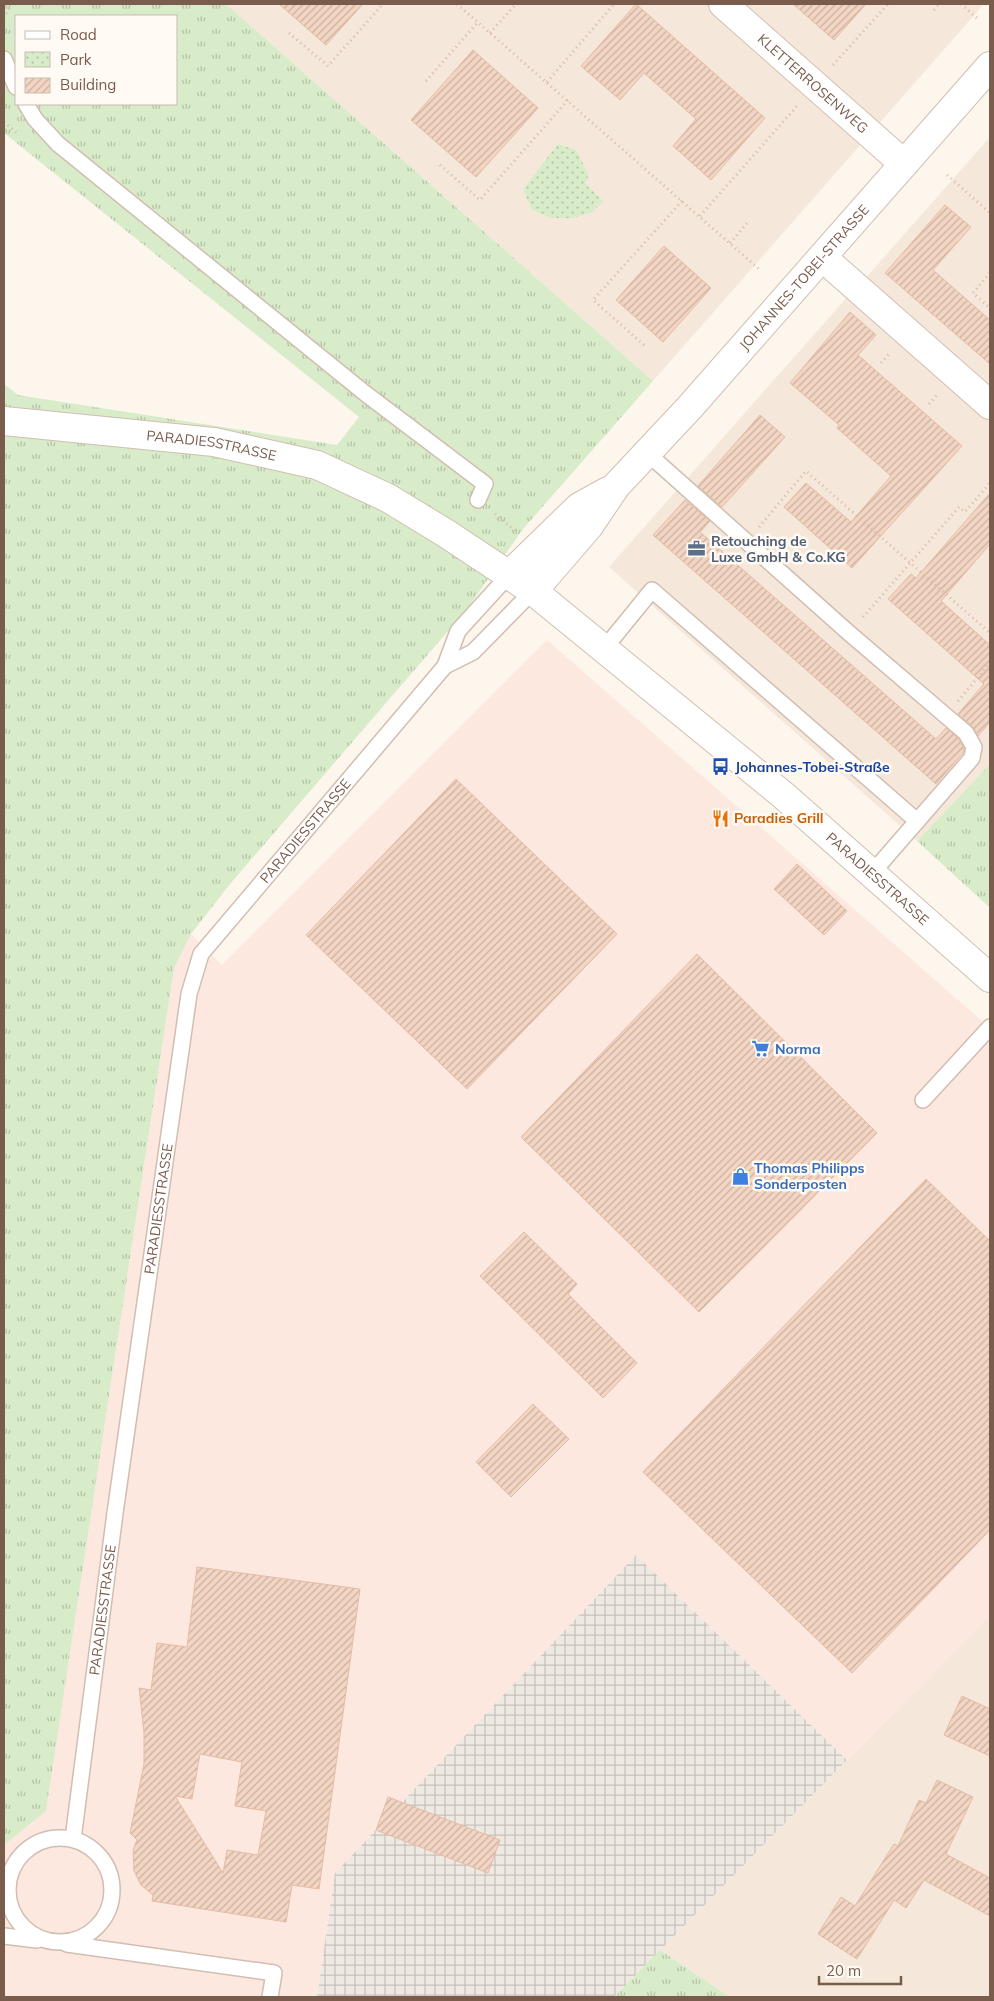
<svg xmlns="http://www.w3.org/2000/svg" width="994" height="2001" font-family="Mulish,sans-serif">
	<defs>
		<pattern id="industrial-grid" width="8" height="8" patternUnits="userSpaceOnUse" patternTransform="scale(1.25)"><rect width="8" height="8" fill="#efe9e4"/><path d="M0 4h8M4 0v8" fill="none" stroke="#c7c0bb"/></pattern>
		<pattern id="grass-tufts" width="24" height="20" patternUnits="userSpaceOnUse" patternTransform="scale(1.25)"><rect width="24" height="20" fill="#d8ecc9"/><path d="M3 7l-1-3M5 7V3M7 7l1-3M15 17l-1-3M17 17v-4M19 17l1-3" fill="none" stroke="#b4c2a5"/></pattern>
		<pattern id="park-dots" width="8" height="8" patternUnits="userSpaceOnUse" patternTransform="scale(1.25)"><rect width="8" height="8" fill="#d8ecc9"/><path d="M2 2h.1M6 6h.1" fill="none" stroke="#b4c2a5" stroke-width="1.8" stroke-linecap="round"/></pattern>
		<pattern id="building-hatch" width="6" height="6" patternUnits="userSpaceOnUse" patternTransform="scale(1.25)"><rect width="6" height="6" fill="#f3d5c3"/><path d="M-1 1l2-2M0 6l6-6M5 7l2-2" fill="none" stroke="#cab0a1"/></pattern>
	</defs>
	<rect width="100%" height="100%" fill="#fdf6ec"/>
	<g fill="#f5e8da">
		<path d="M226,4H984L653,381Z"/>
		<path d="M990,137V390L865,279Z"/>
		<path d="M849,295L990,420V764L917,841L609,567Z"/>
		<path d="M990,1615V1997H730L660,1950Z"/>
	</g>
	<path fill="#fde8e0" d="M547,640L990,1028V1615L847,1760L636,1555L335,1873L317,1997H4V1845L46,1810L174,968L191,934L274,1018L222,965Z"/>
	<path fill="url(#industrial-grid)" d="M636,1555L847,1760L614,1997H317L335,1873Z"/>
	<g fill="url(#grass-tufts)" fill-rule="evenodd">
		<path d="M4,4H226L653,381L523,529L467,609L230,884L191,934L174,968L46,1811L4,1845V384L18,395L337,445L359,417L4,133ZM16,16H176V104H16Z"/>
		<path d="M990,764V908L917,841Z"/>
		<path d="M660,1950L730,1997H614Z"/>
	</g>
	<path fill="url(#park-dots)" d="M558,144L576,150L589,175L585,183L603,201L592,212L573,218H551L532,210L523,189Z"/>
	<g fill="url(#building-hatch)" stroke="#e6bba3" fill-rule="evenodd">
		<path d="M279,4H363L326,45Z"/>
		<path d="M636,4L765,118L711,180L673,146L696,119L644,73L620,100L581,66Z"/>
		<path d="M793,4H866L834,40Z"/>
		<path d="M473,50L538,108L476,177L411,120Z"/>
		<path d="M945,205L971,227L933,270L990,320V364L885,273Z"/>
		<path d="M664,246L711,288L663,342L616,300Z"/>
		<path d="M850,312L876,335L858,355L962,446L852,568L784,507L806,483L851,522L891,476L837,428L839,425L790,383Z"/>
		<path d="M760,415L785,437L722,507L698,486Z"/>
		<path d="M990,493V544L941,601L990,645V722L978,736L972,726L958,714L984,684L888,599L911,574L916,578Z"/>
		<path d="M685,500L710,521L700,532L936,739L946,728L959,739L964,749L963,753L936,784L653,535Z"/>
		<path d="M456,779L617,934L467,1089L306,935Z"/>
		<path d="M797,864L847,911L824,935L774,889Z"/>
		<path d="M697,954L877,1133L699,1312L521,1137Z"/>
		<path d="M926,1179L990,1241V1530L852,1673L643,1472Z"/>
		<path d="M524,1232L577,1284L568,1294L637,1363L603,1398L480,1276Z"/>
		<path d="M533,1404L569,1439L511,1497L476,1462Z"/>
		<path d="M197,1567L360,1589L319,1889L292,1885L286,1922L152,1901L153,1895L141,1885L134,1871L133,1850L137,1840L130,1833L144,1764V1733L139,1688L151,1690L157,1643L187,1647ZM200,1754L242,1762L235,1806L266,1811L258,1855L227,1850L223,1873L175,1796L192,1799Z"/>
		<path d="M962,1696L990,1709V1756L944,1735Z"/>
		<path d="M937,1780L973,1797L946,1854L990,1878V1916L924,1880L906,1908L894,1900L857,1959L818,1934L841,1897L855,1906L894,1844L898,1846L919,1800L926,1803Z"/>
		<path d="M388,1797L500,1840L488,1873L376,1830Z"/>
	</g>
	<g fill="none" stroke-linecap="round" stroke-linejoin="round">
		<defs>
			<g id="service">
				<path d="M4,59L16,87"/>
				<path d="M26,104L35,119L58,144L366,394L485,484L478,500"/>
				<path d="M646,452L849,633L966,733L974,747L972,758L872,873"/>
				<path d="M604,649L652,590L917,821"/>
				<path d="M445,666L473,652L533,591"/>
				<path d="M923,1100L990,1027"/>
				<circle cx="60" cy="1890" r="52"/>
				<path id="s1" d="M73,1839L115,1513L189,994L201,954L445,666L458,631L509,575"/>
				<path d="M4,1936L37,1940"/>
				<path d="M67,1944L274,1973L270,1997"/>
			</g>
			<g id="minor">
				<path id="s2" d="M723,4L904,164"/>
				<path d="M822,257L990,405"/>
				<path id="s3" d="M4,421L214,442L317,465L388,498L447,534L533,591L783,795L990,978"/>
				<path d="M509,575L579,507L608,491"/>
				<path id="s4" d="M533,591L589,526L616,486L690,407L990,66"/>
			</g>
		</defs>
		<use href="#service" stroke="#d1beb0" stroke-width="18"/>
		<use href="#minor" stroke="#d1beb0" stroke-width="30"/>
		<g stroke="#d9b8a5" stroke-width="3" stroke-dasharray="1 4" stroke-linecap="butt">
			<path d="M457,4L759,269"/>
			<path d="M961,4L978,19"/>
			<path d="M934,10L939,4"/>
			<path d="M4,18L11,4"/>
			<path d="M289,33L328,66L383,4"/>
			<path d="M490,33L516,4"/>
			<path d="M833,65L888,4"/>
			<path d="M426,81L478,22"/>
			<path d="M547,82L614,4"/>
			<path d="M4,122L17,133"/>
			<path d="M440,165L480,200L568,100"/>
			<path d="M947,175L990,213"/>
			<path d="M700,216L798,105"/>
			<path d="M730,243L748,222"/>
			<path d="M990,273L973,293L990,308"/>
			<path d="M644,345L593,300L682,201"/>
			<path d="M881,363L891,352"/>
			<path d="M929,404L937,395"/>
			<path d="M495,514L515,531"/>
			<path d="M759,527L806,471L990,633"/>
			<path d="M863,617L959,507L965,512L990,483"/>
			<path d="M958,701L990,663"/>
		</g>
		<use href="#service" stroke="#fff" stroke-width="15"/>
		<use href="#minor" stroke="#fff" stroke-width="28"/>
	</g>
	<defs>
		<symbol id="office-bare" viewBox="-9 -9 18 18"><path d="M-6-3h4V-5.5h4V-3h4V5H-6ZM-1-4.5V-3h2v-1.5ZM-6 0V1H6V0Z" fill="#5c6f8a" stroke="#fffaf3" stroke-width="2.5" paint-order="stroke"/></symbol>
		<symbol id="bus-bare" viewBox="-9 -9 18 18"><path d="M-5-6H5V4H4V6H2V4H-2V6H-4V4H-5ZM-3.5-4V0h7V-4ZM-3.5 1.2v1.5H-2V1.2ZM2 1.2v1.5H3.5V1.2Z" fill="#1a4fb4" stroke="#fffaf3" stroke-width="2.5" paint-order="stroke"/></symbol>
		<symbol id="restaurant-bare" viewBox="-9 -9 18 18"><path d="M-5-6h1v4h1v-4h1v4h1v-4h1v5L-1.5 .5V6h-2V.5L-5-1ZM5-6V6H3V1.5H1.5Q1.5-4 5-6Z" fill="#e8710a" stroke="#fffaf3" stroke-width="2.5" paint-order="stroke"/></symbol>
		<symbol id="supermarket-bare" viewBox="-9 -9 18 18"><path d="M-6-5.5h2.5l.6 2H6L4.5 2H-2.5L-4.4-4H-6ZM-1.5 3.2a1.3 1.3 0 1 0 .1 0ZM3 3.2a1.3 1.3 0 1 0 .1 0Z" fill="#3f7fe0" stroke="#fffaf3" stroke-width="2.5" paint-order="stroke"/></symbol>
		<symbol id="shop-bare" viewBox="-9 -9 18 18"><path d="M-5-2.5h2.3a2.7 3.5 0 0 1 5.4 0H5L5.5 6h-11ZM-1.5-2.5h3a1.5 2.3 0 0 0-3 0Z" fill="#3f7fe0" stroke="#fffaf3" stroke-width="2.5" paint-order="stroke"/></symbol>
	</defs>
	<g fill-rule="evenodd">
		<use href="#office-bare" x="684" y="536" width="25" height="25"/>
		<use href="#bus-bare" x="708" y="754" width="25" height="25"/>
		<use href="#restaurant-bare" x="708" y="806" width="25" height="25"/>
		<use href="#supermarket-bare" x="748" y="1036" width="25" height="25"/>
		<use href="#shop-bare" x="728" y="1164" width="25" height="25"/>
	</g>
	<g text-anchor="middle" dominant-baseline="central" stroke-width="5" stroke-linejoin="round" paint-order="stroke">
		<g font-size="14" fill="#7a5c4d" stroke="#fffaf3">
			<text stroke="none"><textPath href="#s2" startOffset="120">KLETTERROSENWEG</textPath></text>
			<text stroke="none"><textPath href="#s4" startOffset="415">JOHANNES-TOBEI-STRASSE</textPath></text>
			<text stroke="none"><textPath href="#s3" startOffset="209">PARADIESSTRASSE</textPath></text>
			<text stroke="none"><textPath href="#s1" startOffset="1056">PARADIESSTRASSE</textPath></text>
			<text stroke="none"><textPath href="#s3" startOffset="1016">PARADIESSTRASSE</textPath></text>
			<text stroke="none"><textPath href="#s1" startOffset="636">PARADIESSTRASSE</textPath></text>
			<text stroke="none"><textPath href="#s1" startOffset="231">PARADIESSTRASSE</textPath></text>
		</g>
		<g font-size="14" font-weight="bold" fill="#4e5e75" stroke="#fffaf3" text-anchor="start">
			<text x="711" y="541">Retouching de<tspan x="711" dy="16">Luxe GmbH &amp; Co.KG</tspan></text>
		</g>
		<g font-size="14" font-weight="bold" fill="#164399" stroke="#fffaf3" text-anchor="start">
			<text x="735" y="767">Johannes-Tobei-Straße</text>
		</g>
		<g font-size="14" font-weight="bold" fill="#c56008" stroke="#fffaf3" text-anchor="start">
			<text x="734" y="818">Paradies Grill</text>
		</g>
		<g font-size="14" font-weight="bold" fill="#366cbe" stroke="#fffaf3" text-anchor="start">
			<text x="775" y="1049">Norma</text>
			<text x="754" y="1168">Thomas Philipps<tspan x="754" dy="16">Sonderposten</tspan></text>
		</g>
	</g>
	<rect width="994" height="2001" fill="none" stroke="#7a5c4d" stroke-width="10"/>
	<rect x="15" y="15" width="162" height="90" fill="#fffaf3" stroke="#cabbb1"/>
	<rect x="25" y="31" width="25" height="8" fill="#ffffff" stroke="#cabbb1"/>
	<text x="60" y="40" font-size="15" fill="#7a5c4d">Road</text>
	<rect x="25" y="52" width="25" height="15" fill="url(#park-dots)" stroke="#cabbb1"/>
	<text x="60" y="65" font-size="15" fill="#7a5c4d">Park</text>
	<rect x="25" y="78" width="25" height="15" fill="url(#building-hatch)" stroke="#cabbb1"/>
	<text x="60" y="90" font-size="15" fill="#7a5c4d">Building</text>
	<path d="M819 1976v8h82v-8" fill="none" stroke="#7a5c4d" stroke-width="2.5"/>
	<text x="826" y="1976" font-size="15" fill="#7a5c4d" stroke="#fffaf3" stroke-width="4" paint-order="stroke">20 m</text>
</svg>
